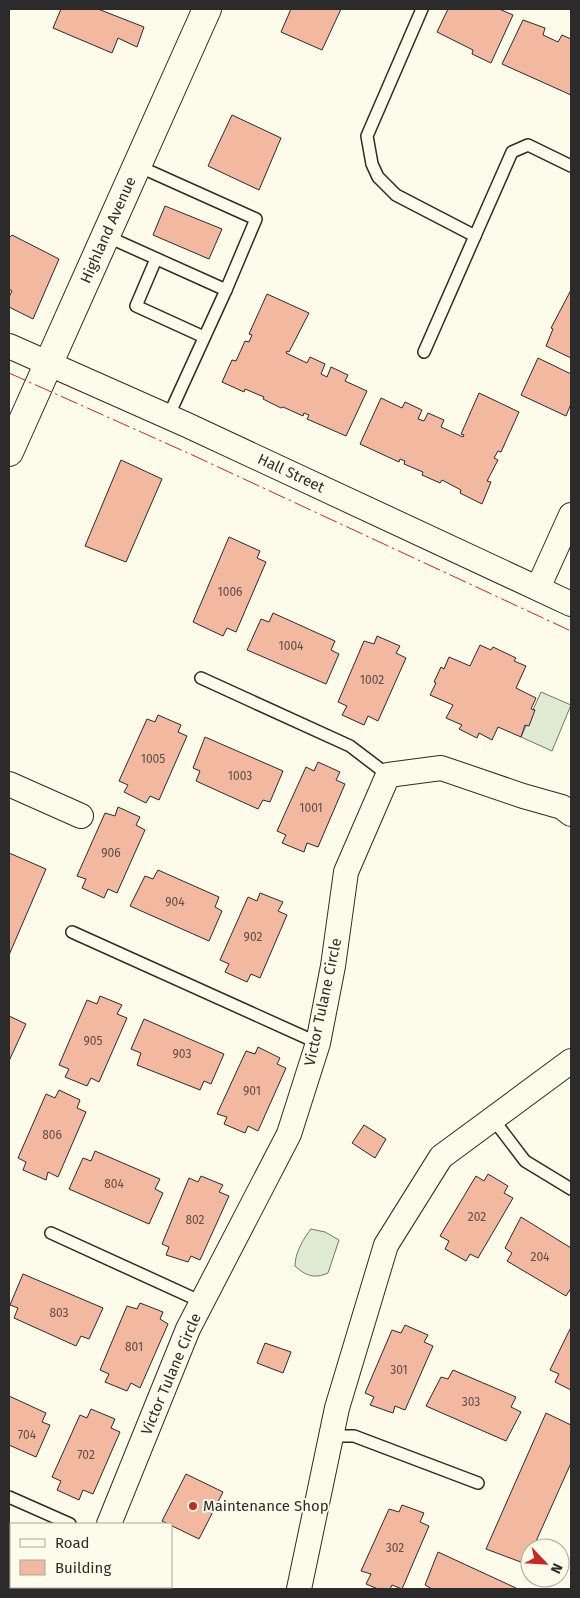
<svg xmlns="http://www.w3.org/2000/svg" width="580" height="1598" font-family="'Fira Sans',sans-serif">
	<rect width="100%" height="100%" fill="#fdfbea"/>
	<g fill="#deebd1" stroke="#74746e">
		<path d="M541,692L571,705L552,751L521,737Z"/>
		<path d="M311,1229L325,1232L339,1240L328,1273C314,1279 306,1276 295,1266C295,1253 303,1239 311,1229Z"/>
	</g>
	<g fill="#f2b8a0" stroke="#2b2b2b">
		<path d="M61,9H98L144,27L137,47L118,38L112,53L53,28Z"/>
		<path d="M291,9H341L322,50L281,32Z"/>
		<path d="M448,9H499L513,15L491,63L472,54L473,50L437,32Z"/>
		<path d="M523,20L545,28L543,35L558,42L562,35L571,39V95L502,64Z"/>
		<path d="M232,115L281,138L259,190L208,166Z"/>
		<path d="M165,206L222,229L209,259L153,235Z"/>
		<path d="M12,235L59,259L33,319L9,307V297L12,291L9,289V238Z"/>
		<path d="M571,290V358L546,346L553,329L551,328Z"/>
		<path d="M267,294L309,313L289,352L287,351L286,353L307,363L310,357L325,364L321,374L327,377L331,367L348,375L345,381L367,391L346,436L307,419L309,415L304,413L303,416L283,407L281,408L263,399L264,397L245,389L244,392L222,382L232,360L236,361L245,341L249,342L252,335L249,334Z"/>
		<path d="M538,358L571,374V404L566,416L521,395Z"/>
		<path d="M479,393L519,412L501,452L498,451L494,458L498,460L487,481L491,482L482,504L460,493L461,490L442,480L440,483L422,475L423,472L404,464L405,461L400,459L399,462L360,444L381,398L402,408L405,402L422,410L418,419L424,421L428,413L444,420L441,427L463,437L464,435L461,434Z"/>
		<path d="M121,460L162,479L126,562L85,546Z"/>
		<path d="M229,537L260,551L257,558L266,562L236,632L227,628L223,636L193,622Z"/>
		<path d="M273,613L335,641L331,650L339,654L326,684L247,650L261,619L269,622Z"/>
		<path d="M377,636L400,646L396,653L406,658L378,721L368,716L364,725L342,715L347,706L338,702L364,641L374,644Z"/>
		<path d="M480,645L491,650L493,647L516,658L514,661L526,666L516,688L536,698L531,709L535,710L529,726L525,725L521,737L498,727L492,740L479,733L477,738L459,729L462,725L446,718L453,705L430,695L436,683L434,682L441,667L444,669L449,657L470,666Z"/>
		<path d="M158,715L181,725L178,732L187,736L159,800L150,796L146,803L124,792L128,785L119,781L147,719L155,722Z"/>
		<path d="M205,737L283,771L270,802L263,800L258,809L196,781L200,771L193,768Z"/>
		<path d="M318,762L340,772L336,780L345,784L318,847L307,843L304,852L282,843L286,835L277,831L306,767L314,771Z"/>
		<path d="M118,807L140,817L136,825L145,830L117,893L108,889L104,898L82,888L86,879L77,876L105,813L115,816Z"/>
		<path d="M9,853L46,869L9,955Z"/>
		<path d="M158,870L219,897L215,907L222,911L209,941L130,906L145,876L153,879Z"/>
		<path d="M260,893L283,902L278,911L287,915L260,978L251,974L247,982L225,972L229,964L220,960L248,897L257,901Z"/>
		<path d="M100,996L122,1005L117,1014L127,1018L99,1082L91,1078L87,1086L65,1077L69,1069L59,1065L87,1000L97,1004Z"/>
		<path d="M9,1016L26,1024L9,1061Z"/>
		<path d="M144,1019L224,1054L211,1084L204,1081L200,1090L137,1065L141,1053L131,1049Z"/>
		<path d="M258,1047L280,1058L277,1064L286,1068L258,1131L248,1126L245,1133L224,1124L227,1117L217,1114L246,1051L255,1054Z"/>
		<path d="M59,1090L80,1100L77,1108L86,1112L58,1177L48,1172L46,1180L23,1170L26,1162L18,1158L46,1094L55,1098Z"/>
		<path d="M364,1125L386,1139L375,1158L352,1143Z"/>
		<path d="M95,1151L160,1179L155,1189L163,1193L149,1224L69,1189L83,1158L91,1161Z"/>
		<path d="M488,1174L508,1186L504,1193L513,1198L478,1258L470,1254L466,1261L445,1249L449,1241L440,1236L476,1176L484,1181Z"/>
		<path d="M201,1176L223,1185L219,1192L229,1196L200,1260L191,1256L188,1262L166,1255L169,1247L162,1244L189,1178L198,1182Z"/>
		<path d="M521,1217L571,1248V1288L566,1296L507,1261L512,1253L505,1248Z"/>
		<path d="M23,1274L103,1308L89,1339L81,1336L76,1346L14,1318L18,1308L10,1305Z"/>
		<path d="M140,1303L163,1312L160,1319L168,1324L140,1388L131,1383L127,1391L105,1382L109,1374L100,1370L127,1306L137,1309Z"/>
		<path d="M405,1325L428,1335L424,1342L433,1346L405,1410L395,1406L393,1413L370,1405L374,1397L365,1393L392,1330L401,1333Z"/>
		<path d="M571,1327V1390L555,1382L559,1374L550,1370Z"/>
		<path d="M265,1343L291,1352L283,1373L257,1363Z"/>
		<path d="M453,1370L516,1397L511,1407L521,1412L506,1441L426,1406L441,1377L448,1379Z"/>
		<path d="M9,1396L46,1413L42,1422L50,1425L36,1457L9,1445Z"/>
		<path d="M91,1409L115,1419L111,1428L120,1432L93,1494L83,1490L79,1500L57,1490L61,1481L52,1477L80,1415L87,1418Z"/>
		<path d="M546,1413L571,1425V1463L533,1548H530V1554L526,1564L486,1549Z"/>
		<path d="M186,1474L223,1492L199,1539L162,1521Z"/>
		<path d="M402,1505L424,1513L420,1522L429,1526L402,1589L392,1585L390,1589H378L366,1584L371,1574L361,1571L389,1509L399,1512Z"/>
		<path d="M11,1547V1587H40L39,1589H9V1552Z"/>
		<path d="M438,1552L516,1588L515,1589H432L425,1585Z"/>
	</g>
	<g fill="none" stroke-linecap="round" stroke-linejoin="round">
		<defs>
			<g id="service">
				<path d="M422,9L367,136L372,164L378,177L396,195L475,236L512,152L528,145L571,166"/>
				<path d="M138,166L256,219L226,290"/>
				<path d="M106,236L226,290L168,417"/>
				<path d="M156,259L136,306L204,337"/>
				<path d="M424,352L475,236"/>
				<path d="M201,678L350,746L388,775"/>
				<path d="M72,932L318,1043"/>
				<path d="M493,1119L525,1161L571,1189"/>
				<path d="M51,1233L202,1302"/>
				<path d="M331,1436H354L478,1483"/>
				<path d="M9,1497L70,1524"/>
			</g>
			<g id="minor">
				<path d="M9,346L187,425L571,604"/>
				<path d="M538,588L571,515"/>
				<path d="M9,784L81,816"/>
				<path d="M109,1524L188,1329L289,1134L318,1043L333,966L346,872L388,775L441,768L523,796L562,807L571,814"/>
				<path d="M82,1589L83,1587"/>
				<path d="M299,1589L337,1408L386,1245L441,1157L571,1061"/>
			</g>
			<path id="secondary" d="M9,452L207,9"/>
		</defs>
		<use href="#service" stroke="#2b2b2b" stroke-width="14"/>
		<use href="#minor" stroke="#2b2b2b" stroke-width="26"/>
		<use href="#secondary" stroke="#2b2b2b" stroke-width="30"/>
		<use href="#service" stroke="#fdfbea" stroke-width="11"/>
		<use href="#minor" stroke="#fdfbea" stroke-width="24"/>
		<use href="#secondary" stroke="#fdfbea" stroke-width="28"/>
		<path stroke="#c62828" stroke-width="1" stroke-dasharray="18 4 2.5 4" stroke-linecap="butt" d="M9,373L188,453L571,631"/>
	</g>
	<circle fill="#c62828" stroke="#fdfbea" stroke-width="2" cx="193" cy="1506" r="5"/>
	<g text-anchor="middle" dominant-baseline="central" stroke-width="4" stroke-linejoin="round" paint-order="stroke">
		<g font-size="12" fill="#5d4e48">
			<text x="230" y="592">1006</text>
			<text x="291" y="646">1004</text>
			<text x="372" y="680">1002</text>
			<text x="153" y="759">1005</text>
			<text x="240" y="776">1003</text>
			<text x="311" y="808">1001</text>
			<text x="111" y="853">906</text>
			<text x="175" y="902">904</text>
			<text x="253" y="937">902</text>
			<text x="93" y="1041">905</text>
			<text x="182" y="1054">903</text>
			<text x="252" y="1091">901</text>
			<text x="52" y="1135">806</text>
			<text x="114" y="1184">804</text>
			<text x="477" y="1217">202</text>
			<text x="195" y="1220">802</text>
			<text x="540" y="1257">204</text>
			<text x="59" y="1313">803</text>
			<text x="134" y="1347">801</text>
			<text x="399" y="1370">301</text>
			<text x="471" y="1402">303</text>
			<text x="27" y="1435">704</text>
			<text x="86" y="1455">702</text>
			<text x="395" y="1548">302</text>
		</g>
		<g font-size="15" fill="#2b2b2b" stroke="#fdfbea">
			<text transform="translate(108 230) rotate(-66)">Highland Avenue</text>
			<text transform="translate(291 473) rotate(25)">Hall Street</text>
			<text transform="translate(323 1002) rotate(-78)">Victor Tulane Circle</text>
			<text transform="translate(171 1374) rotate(-67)">Victor Tulane Circle</text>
		</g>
		<g font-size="15" fill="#2b2b2b" stroke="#fdfbea" text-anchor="start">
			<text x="203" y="1506">Maintenance Shop</text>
		</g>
	</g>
	<rect width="580" height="1598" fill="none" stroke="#2b2b2b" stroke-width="20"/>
	<rect x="10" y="1523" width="162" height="65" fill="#fdfbea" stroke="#a9a89e"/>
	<rect x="20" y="1539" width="25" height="8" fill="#fdfbea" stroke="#a9a89e"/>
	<text x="55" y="1548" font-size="15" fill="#2b2b2b">Road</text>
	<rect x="20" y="1560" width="25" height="15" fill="#f2b8a0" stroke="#a9a89e"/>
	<text x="55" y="1573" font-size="15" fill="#2b2b2b">Building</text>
	<g transform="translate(545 1563) rotate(115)"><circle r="24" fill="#fdfbea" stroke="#a9a89e"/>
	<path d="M0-4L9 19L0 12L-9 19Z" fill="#c62828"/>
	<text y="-8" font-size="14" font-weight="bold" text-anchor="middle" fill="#2b2b2b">N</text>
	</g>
</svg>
